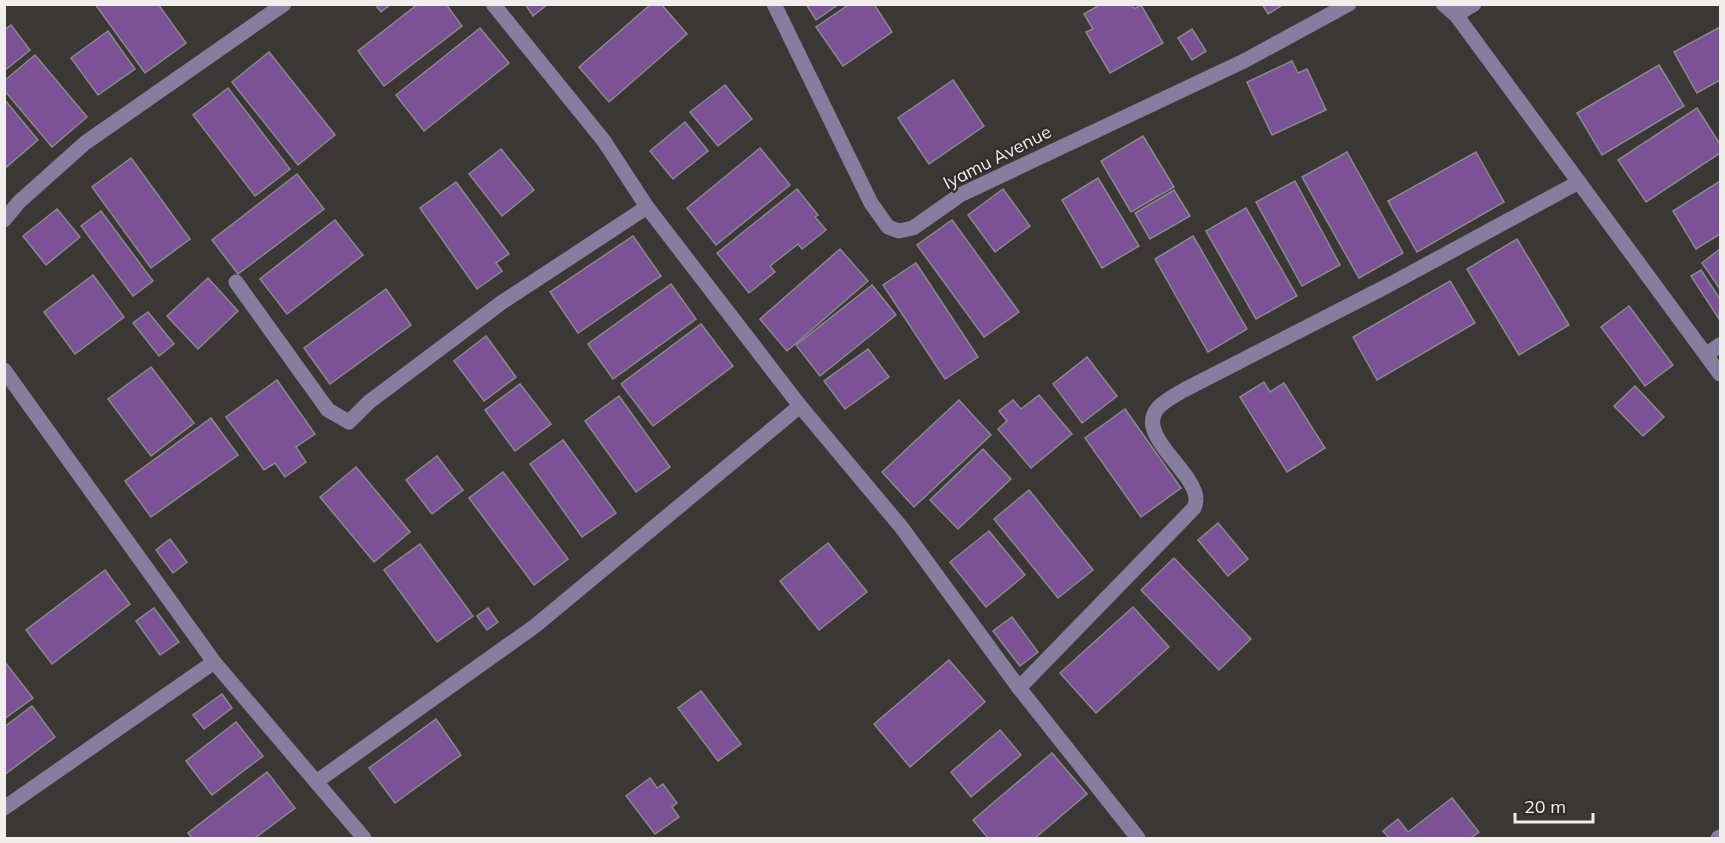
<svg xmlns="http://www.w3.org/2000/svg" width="1725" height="843" font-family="Mulish,sans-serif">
	<rect width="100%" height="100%" fill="#3a3735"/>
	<g fill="#7a5295" stroke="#8a898c" stroke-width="1.5">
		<path d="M95,4H158L186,43L145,73Z"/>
		<path d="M375,4H391L381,12Z"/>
		<path d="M418,4H446L462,26L384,86L358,51Z"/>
		<path d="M525,4H548L533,16Z"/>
		<path d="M651,4H661L687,34L609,102L579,67Z"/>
		<path d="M806,4H839L816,20Z"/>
		<path d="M850,4H874L892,32L843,66L816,27Z"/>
		<path d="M1101,4H1132L1134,9L1141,5L1163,43L1110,73L1086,32L1093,29L1084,14Z"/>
		<path d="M1262,4H1284L1268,14Z"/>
		<path d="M11,25L30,50L4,71V30Z"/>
		<path d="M1720,27V80L1697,93L1674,52Z"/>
		<path d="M480,28L509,63L424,131L396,95Z"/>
		<path d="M1192,29L1206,51L1192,60L1178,38Z"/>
		<path d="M108,31L135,69L98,95L71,58Z"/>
		<path d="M269,52L335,135L298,165L232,82Z"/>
		<path d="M35,55L87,117L52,147L4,90V81Z"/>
		<path d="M1292,61L1298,73L1307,69L1326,110L1272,135L1247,82Z"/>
		<path d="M1659,65L1684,106L1602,155L1577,113Z"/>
		<path d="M953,80L984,126L929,164L898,118Z"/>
		<path d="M725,85L752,119L718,146L690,112Z"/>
		<path d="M228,88L290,169L255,196L193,115Z"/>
		<path d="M4,99L38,140L4,169Z"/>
		<path d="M1697,108L1720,144V153L1646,202L1618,160Z"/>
		<path d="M685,122L708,151L673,179L650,151Z"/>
		<path d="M1143,136L1174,187L1131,212L1101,161Z"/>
		<path d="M760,148L790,185L716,245L687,208Z"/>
		<path d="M501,149L534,190L502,216L469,174Z"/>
		<path d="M1347,152L1403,253L1359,278L1302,177Z"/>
		<path d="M1476,152L1504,202L1417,252L1388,201Z"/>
		<path d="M131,158L190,239L151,268L92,187Z"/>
		<path d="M297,174L324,209L238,274L212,240Z"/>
		<path d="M1098,178L1139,246L1102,268L1062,200Z"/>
		<path d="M1295,181L1340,265L1302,286L1256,202Z"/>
		<path d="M1720,181V234L1696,249L1673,211Z"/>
		<path d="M456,182L509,254L496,263L502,271L477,289L420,208Z"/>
		<path d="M797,189L818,215L815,217L826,230L802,249L798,244L770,266L775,272L749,293L717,253Z"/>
		<path d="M1003,189L1030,226L995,252L968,215Z"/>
		<path d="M1174,190L1190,216L1150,239L1135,213Z"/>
		<path d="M1246,208L1297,296L1256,319L1206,231Z"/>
		<path d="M57,209L80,237L46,265L23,236Z"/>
		<path d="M101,211L153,281L133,296L81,226Z"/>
		<path d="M335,220L363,255L287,314L260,279Z"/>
		<path d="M952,220L1019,312L984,337L917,245Z"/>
		<path d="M633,236L661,276L578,333L550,292Z"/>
		<path d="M1193,236L1247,329L1208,352L1155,259Z"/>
		<path d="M1517,239L1569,325L1519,355L1467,269Z"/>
		<path d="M840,249L868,281L787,351L760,319Z"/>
		<path d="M1720,249V289L1702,263Z"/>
		<path d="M916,263L978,357L945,379L883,285Z"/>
		<path d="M1701,270L1720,299L1719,319L1691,276Z"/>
		<path d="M93,275L124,317L75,354L44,312Z"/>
		<path d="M208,278L238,311L198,349L167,316Z"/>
		<path d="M1450,281L1475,323L1377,380L1353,337Z"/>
		<path d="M671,284L696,319L613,379L588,344Z"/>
		<path d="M872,285L896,315L820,376L796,345Z"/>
		<path d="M386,289L411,325L330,384L304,348Z"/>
		<path d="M1629,306L1673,365L1645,386L1601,327Z"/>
		<path d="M148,312L174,344L159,356L133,323Z"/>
		<path d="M701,324L733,366L653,426L621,384Z"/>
		<path d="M486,336L516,377L484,401L454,361Z"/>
		<path d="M868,349L889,377L845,409L824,381Z"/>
		<path d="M1087,357L1117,396L1082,423L1053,384Z"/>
		<path d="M151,367L194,423L151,456L108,399Z"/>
		<path d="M277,380L315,434L296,447L306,462L285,477L275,463L264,470L226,417Z"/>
		<path d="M1264,382L1270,392L1284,383L1325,448L1287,472L1240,397Z"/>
		<path d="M520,384L551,424L515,451L485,410Z"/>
		<path d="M1635,386L1664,417L1643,436L1614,406Z"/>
		<path d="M1039,395L1072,434L1031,468L998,429L1007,421L999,411L1013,400L1021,409Z"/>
		<path d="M619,396L670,467L636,492L585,421Z"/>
		<path d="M959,400L991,435L914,507L882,472Z"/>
		<path d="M1125,409L1181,488L1141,517L1085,438Z"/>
		<path d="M211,418L238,455L151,517L125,481Z"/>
		<path d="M563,440L616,513L582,537L530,464Z"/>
		<path d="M983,449L1011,479L958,529L930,500Z"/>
		<path d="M437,456L463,490L432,514L406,480Z"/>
		<path d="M356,467L410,532L374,562L320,497Z"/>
		<path d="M503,472L568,559L534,585L469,498Z"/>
		<path d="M1029,490L1093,570L1058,598L994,519Z"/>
		<path d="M1218,523L1248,559L1228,576L1198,540Z"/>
		<path d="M989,531L1025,575L986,607L950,562Z"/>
		<path d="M170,539L187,562L173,573L156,550Z"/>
		<path d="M828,543L867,592L819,630L780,581Z"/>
		<path d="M420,544L473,616L437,642L384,570Z"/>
		<path d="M1174,558L1251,639L1219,670L1141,590Z"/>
		<path d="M105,570L130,604L52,664L26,630Z"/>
		<path d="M1133,607L1169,647L1096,713L1060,673Z"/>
		<path d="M154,608L179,642L160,655L136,621Z"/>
		<path d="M488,608L498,622L487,630L477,616Z"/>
		<path d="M1012,617L1038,652L1020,666L993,631Z"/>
		<path d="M949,660L985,702L910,767L874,724Z"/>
		<path d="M4,661L33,698L4,719Z"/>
		<path d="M701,691L741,744L718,761L678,708Z"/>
		<path d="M222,694L232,708L204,729L193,715Z"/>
		<path d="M32,706L55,737L4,775V727Z"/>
		<path d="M436,719L461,755L395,803L369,768Z"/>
		<path d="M236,722L263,756L212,795L186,761Z"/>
		<path d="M1000,730L1021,755L971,797L951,772Z"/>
		<path d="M1052,753L1087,794L1035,838H988L973,820Z"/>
		<path d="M267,772L295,808L255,838H192L188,833Z"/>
		<path d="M650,778L657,788L663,784L677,803L672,807L679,817L655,834L626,796Z"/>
		<path d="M1452,798L1479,832L1471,838H1389L1383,831L1398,819L1408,832Z"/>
	</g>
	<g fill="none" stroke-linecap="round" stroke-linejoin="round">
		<g stroke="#877d9e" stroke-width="15">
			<path d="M493,4L604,141L647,207L800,406L902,528L1019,688L1138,838"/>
			<path d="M774,4L871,203L888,227L899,231L913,228L960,195L1244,61L1349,4"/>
			<path d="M1443,4L1456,15L1720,374"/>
			<path d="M1456,15L1474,4"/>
			<path d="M4,220L19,202L85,143L284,4"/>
			<path d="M236,282L328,410L349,422L369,402L501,303L647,207"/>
			<path d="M1707,354L1720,345"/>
			<path d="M4,370L214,662L364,838"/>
			<path d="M1019,688L1194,508C1194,508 1197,500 1196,499C1195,471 1136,436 1157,409C1163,401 1176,395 1184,390L1387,286L1579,182"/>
			<path d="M316,782L535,626L800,406"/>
			<path d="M4,808L214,662"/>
			<path d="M1718,838L1720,837"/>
		</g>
	</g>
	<g text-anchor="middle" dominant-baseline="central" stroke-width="4.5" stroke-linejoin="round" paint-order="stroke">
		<g font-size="18" fill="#efeeec" stroke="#302d2b">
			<text transform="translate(997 157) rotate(-27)">Iyamu Avenue</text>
		</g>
	</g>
	<rect width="1725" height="843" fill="none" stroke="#efeeec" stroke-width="12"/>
	<path d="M1515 813v9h78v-9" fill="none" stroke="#efeeec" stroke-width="3"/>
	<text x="1524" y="813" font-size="18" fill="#efeeec" stroke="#302d2b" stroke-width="4.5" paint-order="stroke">20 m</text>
</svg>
